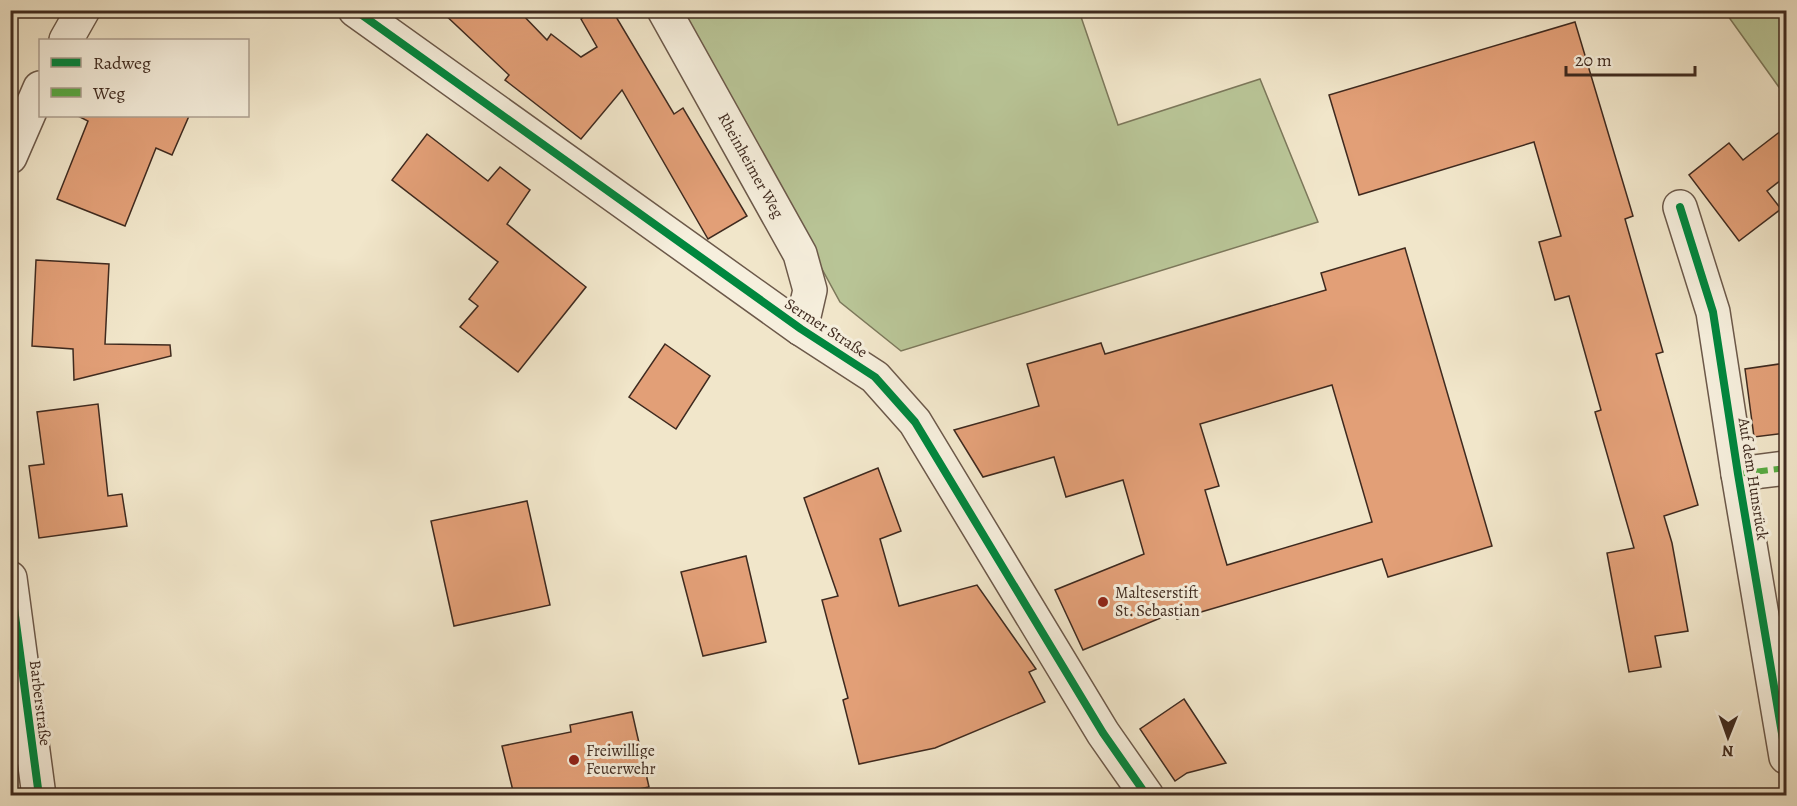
<svg xmlns="http://www.w3.org/2000/svg" width="1797" height="806" font-family="Alegreya,serif">
	<rect width="100%" height="100%" fill="#f1e6ca"/>
	<filter id="stains"><feTurbulence type="fractalNoise" baseFrequency=".00333" numOctaves="4"/><feColorMatrix values="0 0 0 0 .2 0 0 0 0 .09 0 0 0 0 .02 0 0 0 .5 -.17"/></filter>
	<radialGradient id="worn" r=".72"><stop offset=".6" stop-color="#630" stop-opacity="0"/><stop offset="1" stop-color="#630" stop-opacity=".3"/></radialGradient>
	<g fill="#b9c597" stroke="#7c785b" stroke-width="1.5">
		<path d="M681,11H1079L1118,125L1260,79L1318,222L901,351L840,302Z"/>
		<path d="M1728,11H1786V97L1728,16Z"/>
	</g>
	<g fill="#e29f77" stroke="#3f2a1f" stroke-width="1.5" fill-rule="evenodd">
		<path d="M440,10H518L547,40L551,34L581,57L597,47L581,19L594,10H612L674,114L683,108L747,216L708,239L622,90L581,139L505,80L509,75Z"/>
		<path d="M1575,22L1633,216L1625,219L1663,352L1656,354L1698,505L1664,516L1672,543L1688,631L1655,636L1661,667L1629,672L1607,553L1634,548L1595,412L1601,410L1569,296L1555,300L1539,242L1561,236L1534,142L1359,195L1329,95Z"/>
		<path d="M78,116H189L172,155L156,148L125,226L57,199L88,121Z"/>
		<path d="M1786,127V176L1767,191L1781,209L1739,241L1689,175L1729,143L1743,160Z"/>
		<path d="M427,134L488,181L500,167L530,190L507,224L586,287L518,372L460,327L478,306L469,299L498,262L392,180Z"/>
		<path d="M1405,248L1492,546L1388,577L1382,559L1177,619L1175,612L1083,650L1055,590L1144,554L1123,480L1066,497L1054,457L983,477L954,430L1039,406L1027,364L1101,343L1105,354L1326,290L1321,273ZM1332,385L1372,522L1227,565L1205,490L1219,486L1200,424Z"/>
		<path d="M36,260L109,264L105,344L170,345L171,356L74,380L73,349L32,346Z"/>
		<path d="M665,344L710,376L676,429L629,397Z"/>
		<path d="M1786,363V433L1754,437L1745,369Z"/>
		<path d="M98,404L108,496L122,494L127,526L39,538L29,466L44,464L37,412Z"/>
		<path d="M878,468L901,531L880,539L899,606L977,585L1036,669L1029,672L1045,702L935,748L859,764L843,700L848,698L822,600L838,596L804,498Z"/>
		<path d="M527,501L550,605L454,626L431,521Z"/>
		<path d="M746,556L766,642L703,656L681,572Z"/>
		<path d="M1184,699L1226,763L1187,773L1175,781L1140,729Z"/>
		<path d="M632,712L649,787L609,795H514L502,746L571,732L570,725Z"/>
	</g>
	<g fill="none" stroke-linecap="round" stroke-linejoin="round">
		<defs>
			<g id="minor">
				<path d="M355,10L801,329L875,377L915,422L1103,733L1147,796"/>
				<path id="s1" d="M664,10L800,254L810,290L801,329"/>
				<path d="M66,40L83,10"/>
				<path d="M10,157L40,88"/>
				<path d="M1680,207L1713,312L1738,474L1786,757"/>
				<path d="M1738,474L1786,468"/>
				<path d="M10,578L39,796"/>
			</g>
		</defs>
		<use href="#minor" stroke="#6c594a" stroke-width="36"/>
		<use href="#minor" stroke="#f6efdd" stroke-width="33"/>
		<path stroke="#56ab43" stroke-width="6" stroke-dasharray="12 6" stroke-linecap="butt" d="M1738,474L1786,468"/>
		<defs>
			<g id="cycleway">
				<path d="M355,10L801,329L875,377L915,422L1103,733L1147,796"/>
				<path d="M1680,207L1713,312L1738,474L1786,757"/>
				<path d="M10,578L39,796"/>
			</g>
		</defs>
		<use href="#cycleway" stroke="#f6efdd" stroke-width="11"/>
		<use href="#cycleway" stroke="#00873e" stroke-width="8"/>
	</g>
	<g fill="#8f2418" stroke="#f6efdd" stroke-width="2">
		<circle cx="1103" cy="602" r="6"/>
		<circle cx="574" cy="760" r="6"/>
	</g>
	<g text-anchor="middle" dominant-baseline="central" stroke-width="6" stroke-linejoin="round" paint-order="stroke">
		<g font-size="16" fill="#3f2a1f" stroke="#f6efdd">
			<text stroke="none"><textPath href="#s1" startOffset="178">Rheinheimer Weg</textPath></text>
			<text transform="translate(826 328) rotate(33)">Sermer Straße</text>
			<text transform="translate(1753 479) rotate(81)">Auf dem Hunsrück</text>
			<text transform="translate(40 703) rotate(83)">Barberstraße</text>
		</g>
		<g font-size="16" fill="#3f2a1f" stroke="#f6efdd" text-anchor="start">
			<text x="1115" y="593">Malteserstift<tspan x="1115" dy="18">St. Sebastian</tspan></text>
			<text x="586" y="751">Freiwillige<tspan x="586" dy="18">Feuerwehr</tspan></text>
		</g>
	</g>
	<rect width="1797" height="806" fill="none" stroke="#f1e6ca" stroke-width="36"/>
	<rect x="12" y="12" width="1773" height="782" fill="none" stroke="#3f2a1f" stroke-width="3"/>
	<rect x="18" y="18" width="1761" height="770" fill="none" stroke="#3f2a1f" stroke-width="1.5"/>
	<rect x="39" y="39" width="210" height="78" fill="#f6efdd" stroke="#ada091" stroke-width="1.5"/>
	<rect x="51" y="58" width="30" height="9" fill="#00873e" stroke="#ada091" stroke-width="1.5"/>
	<text x="93" y="69" font-size="18" fill="#3f2a1f">Radweg</text>
	<rect x="51" y="88" width="30" height="9" fill="#56ab43" stroke="#ada091" stroke-width="1.5"/>
	<text x="93" y="99" font-size="18" fill="#3f2a1f">Weg</text>
	<g transform="translate(1728 737) rotate(181)" stroke="#f6efdd" stroke-width="4.5" paint-order="stroke">
	<path d="M0-4.5L10 22L0 15L-10 22Z" fill="#3f2a1f"/>
	<text y="-9" font-size="16" font-weight="bold" text-anchor="middle" fill="#3f2a1f">N</text>
	</g>
	<path d="M1566 66v9h129v-9" fill="none" stroke="#3f2a1f" stroke-width="3"/>
	<text x="1575" y="66" font-size="18" fill="#3f2a1f" stroke="#f6efdd" stroke-width="4.5" paint-order="stroke">20 m</text>
	<rect width="100%" height="100%" filter="url(#stains)"/>
	<rect width="100%" height="100%" fill="url(#worn)"/>
</svg>
